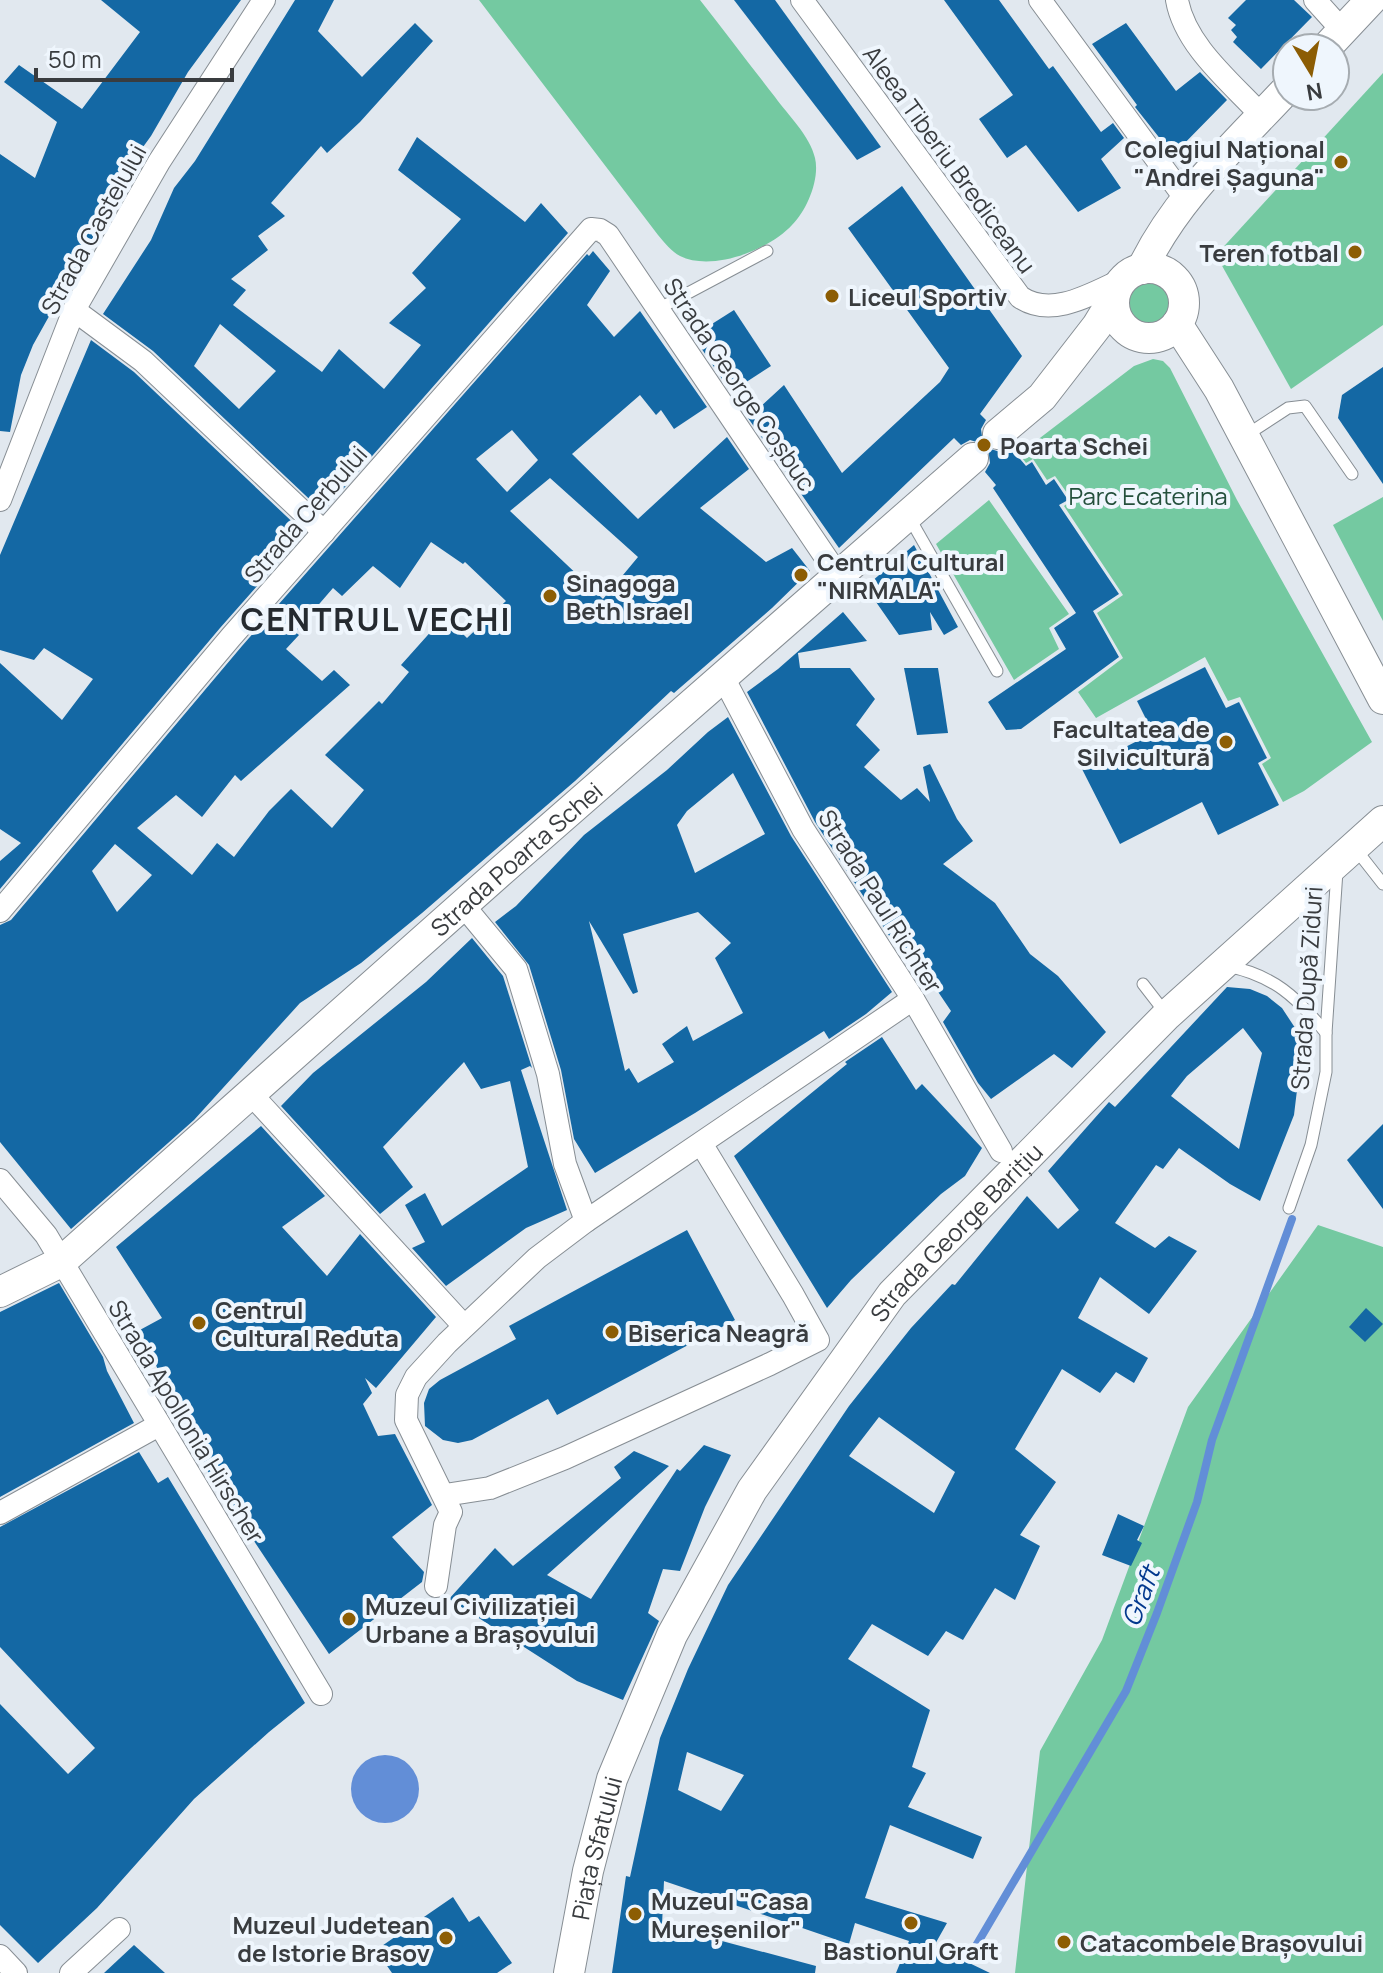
<svg xmlns="http://www.w3.org/2000/svg" width="1383" height="1973" font-family="Manrope,sans-serif">
	<rect width="100%" height="100%" fill="#e1e8ef"/>
	<g fill="#74c9a1">
		<path d="M479,0H700C725,32 750,65 775,97C788,115 810,136 815,158C820,179 807,210 792,225C769,250 712,272 680,256C672,252 664,242 658,235Z"/>
		<path d="M1383,73V325L1291,389L1216,255Z"/>
		<circle cx="1149" cy="303" r="25"/>
		<path d="M1153,359L1163,361L1170,368L1237,500L1372,742L1304,791L1283,802L1262,764L1271,758L1240,697L1228,701L1205,657L1096,718L1078,692L1123,658L1097,613L1123,595L1064,506L1072,500L1055,476L1047,480L1033,459L1026,463L1019,454L1134,366Z"/>
		<path d="M1383,497V621L1333,525Z"/>
		<path d="M989,500L1069,614L1049,628L1059,649L1014,680L936,544Z"/>
		<path d="M1318,1225L1383,1247V1973H1015L1040,1751L1102,1640L1188,1407Z"/>
	</g>
	<circle fill="#628ed7" cx="385" cy="1789" r="34"/>
	<g fill="none" stroke-linecap="round" stroke-linejoin="round">
		<path stroke="#628ed7" stroke-width="8" d="M967,1961L1126,1691L1157,1613L1197,1502L1212,1440L1292,1219"/>
	</g>
	<g fill="#1468a4" fill-rule="evenodd">
		<path d="M101,0H241L188,72L151,136L127,169L110,207L33,345L21,375L10,432L0,431V154L35,178L57,122L4,82L19,65L82,109L140,32Z"/>
		<path d="M295,0H334L318,31L362,77L415,23L433,41L360,122L327,153L321,146L271,203L285,216L258,236L268,250L231,279L246,290L233,305L322,372L339,349L384,389L421,345L389,323L426,288L412,273L461,219L398,170L417,137L525,222L541,203L568,233L323,512L153,351L103,314L151,240L174,188L195,161ZM220,324L276,371L239,409L194,366Z"/>
		<path d="M734,0H775L881,147L857,160Z"/>
		<path d="M944,0H999L1049,69L1053,66L1101,132L1113,123L1124,138L1101,159L1121,188L1078,212L1026,145L1007,158L979,119L1013,95Z"/>
		<path d="M1246,0H1294L1312,17L1261,69L1233,42L1237,37L1231,30L1236,25L1228,18Z"/>
		<path d="M1126,23L1176,91L1200,72L1227,100L1173,155L1135,107L1137,105L1092,44Z"/>
		<path d="M902,186L1022,356L980,414L986,420L981,429L983,444L970,440L961,445L954,438L839,548L748,418L784,385L842,473L940,382L949,368L848,228Z"/>
		<path d="M593,251L610,271L587,305L614,337L640,311L707,407L674,429L661,410L656,415L640,395L572,454L638,519L727,437L749,469L700,508L766,562L792,548L810,571L772,608L674,693L671,691L575,781L422,913L361,963L300,1003L194,1120L71,1229L0,1142V925L11,920L242,646L587,254L589,256ZM512,430L538,460L507,492L476,459ZM550,478L638,557L603,599L510,511ZM431,542L463,564L465,562L506,601L467,638L454,625L441,634L435,627L401,665L409,672L382,704L379,701L325,755L364,790L332,828L291,789L269,811L234,857L217,843L192,875L137,828L176,795L202,817L235,775L241,781L350,685L334,670L322,681L286,649L299,635L295,632L333,588L342,596L373,566L400,588ZM115,844L152,875L117,912L92,871Z"/>
		<path d="M734,310L771,366L731,392L693,336Z"/>
		<path d="M91,340L134,372L304,533L220,628L0,889V861L21,843L0,829V663L62,720L93,679L44,648L34,660L0,650V555Z"/>
		<path d="M1383,367V484L1338,418L1342,395Z"/>
		<path d="M1010,447L1026,466L1032,462L1046,485L1054,479L1068,500L1059,505L1119,594L1093,611L1119,657L1021,729L1006,730L988,702L1066,649L1054,628L1076,613L993,488L996,485L985,472L990,463L988,448L1000,452Z"/>
		<path d="M914,545L958,627L944,635L930,612L932,630L899,635L867,589L872,584L871,582Z"/>
		<path d="M843,612L867,641L798,653L800,668H850L875,699L856,725L880,750L864,767L901,800L917,788L930,802L923,767L930,764L957,819L973,841L943,864L995,903L1030,954L1058,976L1106,1032L1072,1068L1054,1054L991,1099L978,1083L943,1022L951,1011L922,968L914,974L815,822L747,692L778,669Z"/>
		<path d="M1205,667L1226,708L1239,702L1267,758L1258,763L1279,805L1218,835L1202,802L1120,844L1082,769L1153,733L1137,701Z"/>
		<path d="M904,668H938L948,733L917,735Z"/>
		<path d="M728,717L791,836L892,992L866,1014L829,1039L824,1031L695,1113L595,1173L574,1139L561,1070L529,965L495,922L516,906L584,835L667,770L708,732ZM733,773L765,834L695,873L677,825L687,811ZM698,912L731,943L715,958L743,1013L693,1041L687,1026L662,1044L674,1062L638,1083L629,1068L625,1071L589,921L633,994L638,992L623,934Z"/>
		<path d="M472,938L503,976L532,1068L530,1066L521,1070L567,1210L526,1228L446,1286L412,1248L425,1242L405,1205L425,1193L442,1226L528,1167L510,1081L481,1089L464,1062L383,1147L413,1187L380,1214L281,1106L313,1073L426,982Z"/>
		<path d="M1227,987L1250,989L1267,996L1282,1008L1303,1040L1294,1115L1260,1201L1230,1184L1179,1148L1163,1169L1156,1165L1115,1223L1155,1248L1169,1236L1197,1251L1149,1314L1100,1277L1078,1318L1148,1358L1134,1383L1116,1372L1100,1393L1062,1369L1015,1449L1056,1482L1020,1535L1040,1546L1015,1600L995,1588L963,1640L946,1631L928,1656L872,1624L848,1659L930,1710L912,1767L926,1773L908,1807L982,1837L973,1859L890,1825L865,1898L947,1923L934,1946L990,1973H896L909,1941L855,1923L849,1944L664,1881L662,1925L816,1966L815,1973H612L626,1876L630,1877L660,1738L688,1669L728,1585L849,1406L911,1328L952,1284L955,1285L1027,1196L1058,1229L1079,1210L1048,1171L1109,1102L1115,1107ZM1243,1028L1262,1053L1239,1149L1171,1096L1187,1076ZM879,1417L955,1472L934,1513L849,1456ZM687,1752L744,1775L721,1811L678,1790Z"/>
		<path d="M882,1037L916,1090L922,1084L982,1148L965,1176L941,1194L851,1280L827,1308L734,1156L847,1064L845,1062Z"/>
		<path d="M1383,1124V1209L1347,1160Z"/>
		<path d="M261,1126L325,1196L282,1227L327,1276L360,1234L436,1317L376,1388L365,1378L372,1393L363,1404L378,1436L395,1434L432,1505L392,1537L424,1572L422,1582L329,1654L207,1470L186,1423L138,1331L162,1318L116,1247Z"/>
		<path d="M687,1230L735,1320L557,1415L548,1399L472,1440L458,1443L443,1440L425,1426L424,1403L429,1389L440,1380L516,1339L509,1326Z"/>
		<path d="M59,1283L103,1357L107,1371L134,1423L0,1497V1312Z"/>
		<path d="M1366,1308L1383,1324L1365,1342L1349,1327Z"/>
		<path d="M704,1445L731,1455L705,1507L680,1571L663,1569L648,1613L659,1621L623,1700L577,1681L449,1599L495,1548L513,1566L621,1478L614,1467L634,1451L669,1466L547,1575L591,1599L677,1469L680,1471Z"/>
		<path d="M139,1452L158,1483L168,1477L305,1703L269,1732L194,1799L97,1908L38,1963L0,1925V1704L68,1774L95,1748L0,1647V1527Z"/>
		<path d="M1118,1514L1144,1526L1137,1540L1142,1543L1131,1566L1102,1555Z"/>
		<path d="M453,1897L469,1922L479,1916L512,1963L497,1973H392L376,1950Z"/>
		<path d="M134,1945L165,1973H104Z"/>
	</g>
	<g fill="none" stroke-linecap="round" stroke-linejoin="round">
		<defs>
			<g id="lane">
				<path d="M658,309L767,251"/>
				<path d="M1245,436L1288,408L1305,406L1352,474"/>
				<path d="M909,517L997,671"/>
				<path d="M1354,847L1383,884"/>
				<path d="M1227,966C1273,975 1297,997 1326,1033"/>
				<path d="M1143,984L1167,1015"/>
				<path d="M1289,1208L1311,1145L1326,1072V1033L1337,871"/>
			</g>
			<g id="street">
				<path d="M802,0L1020,297C1052,319 1093,293 1124,279"/>
				<path d="M1040,0L1185,198"/>
				<path d="M1177,0C1185,46 1232,83 1262,116"/>
				<path d="M1315,0L1342,30"/>
				<path d="M74,310L143,361L324,532"/>
				<path d="M0,500L74,310L159,162L264,0"/>
				<path d="M723,677L803,829L913,999L1001,1151"/>
				<path d="M463,905L516,969L548,1074L565,1164L586,1221"/>
				<path d="M0,911L231,637L591,229L600,230L608,235L839,577"/>
				<path d="M251,1094L464,1326"/>
				<path d="M0,1180L46,1235L321,1694"/>
				<path d="M445,1495L490,1488L565,1458L770,1364L818,1340L793,1295L702,1145"/>
				<path d="M0,1513L159,1425"/>
				<path d="M436,1586L445,1525L451,1512L406,1420L407,1395L416,1377L447,1343L537,1258L586,1221L913,999"/>
				<path d="M0,1956L16,1973"/>
				<path d="M71,1973L119,1929"/>
			</g>
			<g id="secondary">
				<path d="M1326,48L1371,0"/>
				<circle cx="1149" cy="303" r="35"/>
				<path d="M1142,269C1176,198 1234,146 1287,89"/>
				<path d="M1177,324L1219,389L1383,699"/>
				<path d="M998,434L1042,397L1097,326L1114,298"/>
				<path id="s1" d="M0,1292L61,1262L501,871L973,458"/>
				<path id="s2" d="M569,1973L588,1871L612,1779L672,1635L752,1490L892,1294L1167,1015L1383,821"/>
			</g>
		</defs>
		<use href="#lane" stroke="#878e94" stroke-width="13"/>
		<use href="#street" stroke="#878e94" stroke-width="24"/>
		<use href="#secondary" stroke="#878e94" stroke-width="32"/>
		<use href="#lane" stroke="#fff" stroke-width="11"/>
		<use href="#street" stroke="#fff" stroke-width="22"/>
		<use href="#secondary" stroke="#fff" stroke-width="30"/>
	</g>
	<g fill="#8c5d04" stroke="#eff6fd" stroke-width="3">
		<circle cx="1341" cy="162" r="8"/>
		<circle cx="1355" cy="252" r="8"/>
		<circle cx="832" cy="296" r="8"/>
		<circle cx="984" cy="445" r="8"/>
		<circle cx="801" cy="575" r="8"/>
		<circle cx="550" cy="596" r="8"/>
		<circle cx="1226" cy="742" r="8"/>
		<circle cx="199" cy="1323" r="8"/>
		<circle cx="612" cy="1332" r="8"/>
		<circle cx="349" cy="1619" r="8"/>
		<circle cx="635" cy="1914" r="8"/>
		<circle cx="911" cy="1923" r="8"/>
		<circle cx="446" cy="1938" r="8"/>
		<circle cx="1064" cy="1942" r="8"/>
	</g>
	<g text-anchor="middle" dominant-baseline="central" stroke-width="8" stroke-linejoin="round" paint-order="stroke">
		<g font-size="24" font-weight="bold" fill="#393c3f" stroke="#eff6fd" text-anchor="start">
			<text x="1325" y="148" text-anchor="end">Colegiul Național<tspan x="1325" dy="28">"Andrei Șaguna"</tspan></text>
			<text x="1339" y="252" text-anchor="end">Teren fotbal</text>
			<text x="848" y="296">Liceul Sportiv</text>
			<text x="1000" y="445">Poarta Schei</text>
			<text x="817" y="561">Centrul Cultural<tspan x="817" dy="28">"NIRMALA"</tspan></text>
			<text x="566" y="582">Sinagoga<tspan x="566" dy="28">Beth Israel</tspan></text>
			<text x="1210" y="728" text-anchor="end">Facultatea de<tspan x="1210" dy="28">Silvicultură</tspan></text>
			<text x="215" y="1309">Centrul<tspan x="215" dy="28">Cultural Reduta</tspan></text>
			<text x="628" y="1332">Biserica Neagră</text>
			<text x="365" y="1605">Muzeul Civilizației<tspan x="365" dy="28">Urbane a Brașovului</tspan></text>
			<text x="651" y="1900">Muzeul "Casa<tspan x="651" dy="28">Mureșenilor"</tspan></text>
			<text x="430" y="1924" text-anchor="end">Muzeul Judetean<tspan x="430" dy="28">de Istorie Brasov</tspan></text>
			<text x="1080" y="1942">Catacombele Brașovului</text>
			<text x="911" y="1950" text-anchor="middle">Bastionul Graft</text>
		</g>
		<g font-size="24" fill="#393c3f" stroke="#eff6fd">
			<text transform="translate(950 159) rotate(54)">Aleea Tiberiu Brediceanu</text>
			<text transform="translate(93 229) rotate(-61)">Strada Castelului</text>
			<text transform="translate(740 384) rotate(56)">Strada George Coșbuc</text>
			<text transform="translate(305 514) rotate(-49)">Strada Cerbului</text>
			<text stroke="none"><textPath href="#s1" startOffset="676">Strada Poarta Schei</textPath></text>
			<text transform="translate(881 901) rotate(58)">Strada Paul Richter</text>
			<text transform="translate(1306 988) rotate(-86)">Strada După Ziduri</text>
			<text stroke="none"><textPath href="#s2" startOffset="850">Strada George Barițiu</textPath></text>
			<text transform="translate(187 1421) rotate(59)">Strada Apollonia Hirscher</text>
			<text stroke="none"><textPath href="#s2" startOffset="128">Piața Sfatului</textPath></text>
		</g>
		<g font-size="24" fill="#24503c" stroke="#eff6fd">
			<text x="1148" y="495">Parc Ecaterina</text>
		</g>
		<g font-size="26" font-style="italic" fill="#03398e" stroke="#eff6fd">
			<text transform="translate(1140 1596) rotate(-69)">Graft</text>
		</g>
		<g font-size="32" font-weight="bold" letter-spacing="2" fill="#252a2f" stroke="#eff6fd">
			<text x="376" y="619">CENTRUL VECHI</text>
		</g>
	</g>
	<g transform="translate(1311 72) rotate(170)"><circle r="38" fill="#eff6fd" stroke="#a6acb1" stroke-width="2"/>
	<path d="M0-6L14 30L0 20L-14 30Z" fill="#8c5d04"/>
	<text y="-12" font-size="22" font-weight="bold" text-anchor="middle" fill="#393c3f">N</text>
	</g>
	<path d="M36 68v12h196v-12" fill="none" stroke="#393c3f" stroke-width="4"/>
	<text x="48" y="68" font-size="24" fill="#393c3f" stroke="#eff6fd" stroke-width="6" paint-order="stroke">50 m</text>
</svg>
